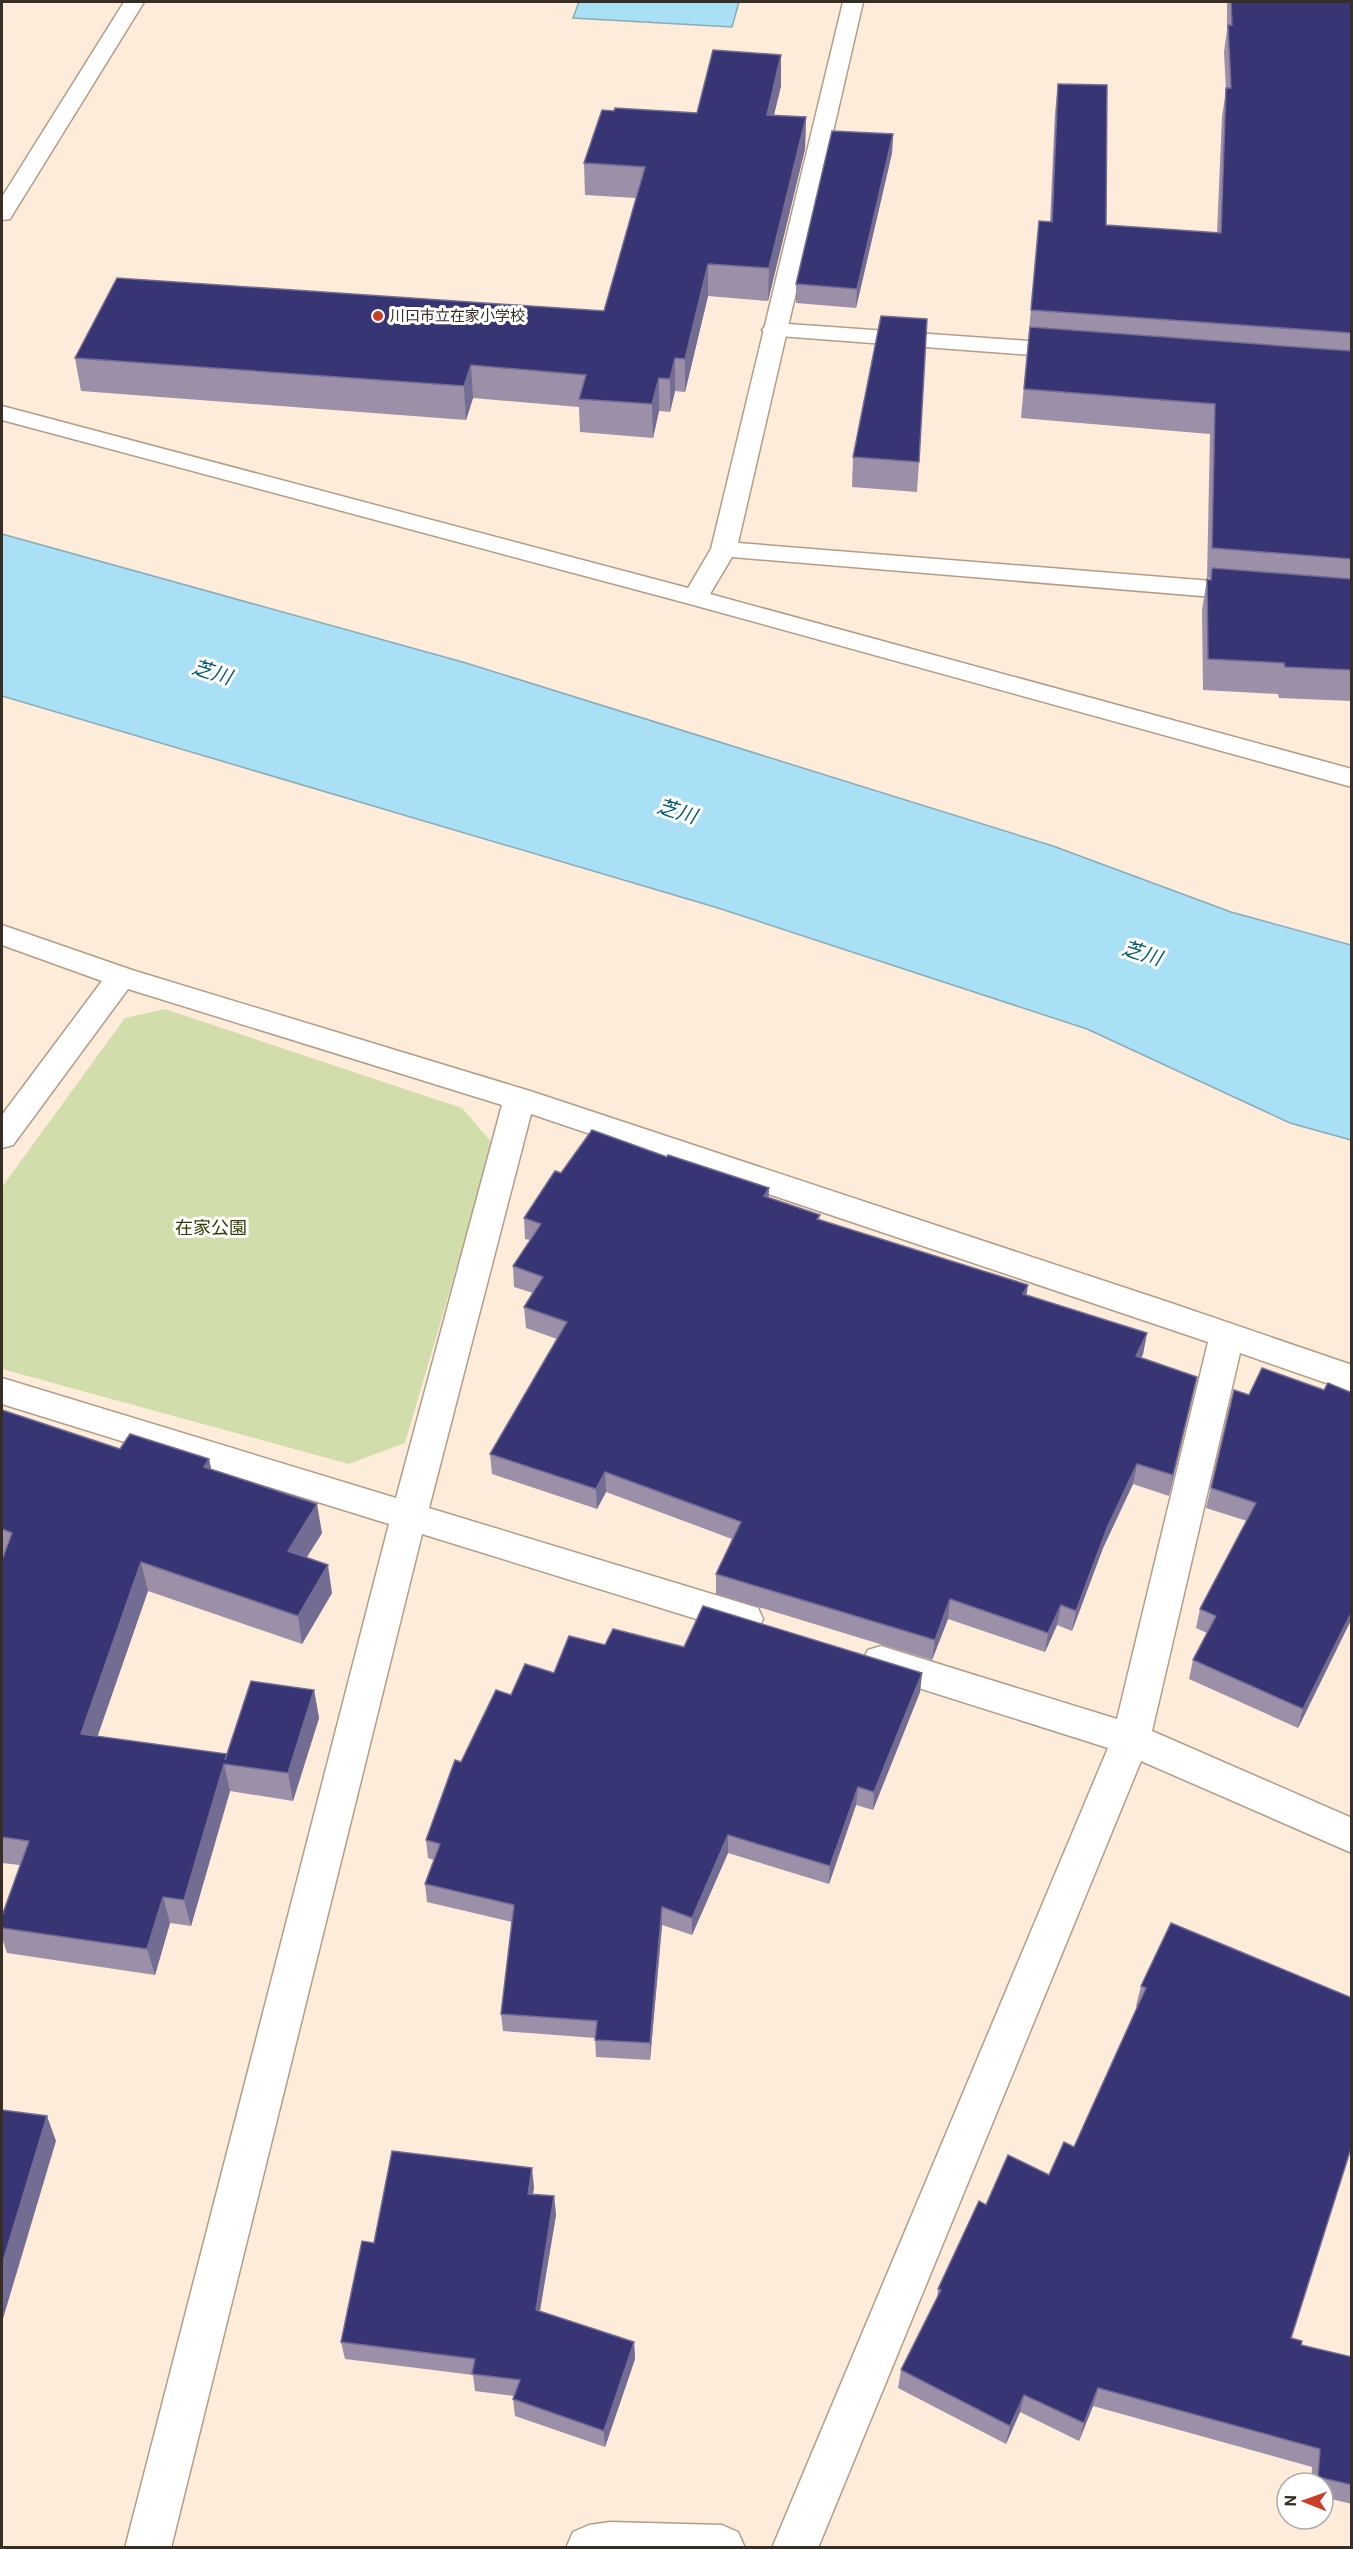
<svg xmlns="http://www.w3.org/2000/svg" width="1353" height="2549" font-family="Roboto,'Noto Sans JP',sans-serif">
	<rect width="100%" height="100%" fill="#feecda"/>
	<path fill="#d1deab" d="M165,1009L462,1108L493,1144L405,1443L349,1464L2,1369V1187L125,1018Z"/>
	<g fill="#aae0f5" stroke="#87abb7" stroke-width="1.5">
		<path d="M579,2H739L732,27L573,18Z"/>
		<path d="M2,534L466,663L1053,846L1231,912L1351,945V1140L1290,1123L1087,1029L718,908L2,696Z"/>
	</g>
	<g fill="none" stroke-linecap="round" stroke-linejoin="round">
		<defs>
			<g id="service">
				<path d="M124,2H144L13,214L10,219L2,220V197Z"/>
				<path d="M774,323L1071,344L1079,346L1083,351L1079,356L1071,358L766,335L762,330L766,325Z"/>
			</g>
			<g id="minor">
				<path d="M843,2H863L738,543L1249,584L1258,587L1262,592L1258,597L1249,600L732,557L710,594L1352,769V787L686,603L2,420V406L688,588L711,549Z"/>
				<path d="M2,925L132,970L530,1091L1165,1301L1352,1365V1392L1240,1353L1152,1731L1352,1818V1853L1141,1761L818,2548H772L1108,1748L868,1672L862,1661L868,1650L881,1646L1117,1719L1208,1342L531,1114L429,1508L745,1604L758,1608L763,1619L758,1630L745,1634L422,1534L171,2548H125L389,1524L2,1404V1378L396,1498L502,1105L128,989L13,1145L2,1148V1115L102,981L2,945Z"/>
			</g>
			<path id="tertiary" d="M610,2522L722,2525L738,2532L745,2548H566L573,2532L589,2525Z"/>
		</defs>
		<use href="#service" stroke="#b19d88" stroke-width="3"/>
		<use href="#minor" stroke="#b19d88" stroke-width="3"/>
		<use href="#tertiary" stroke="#b19d88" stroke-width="3"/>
		<use href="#service" fill="#fff" fill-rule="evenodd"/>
		<use href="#minor" fill="#fff" fill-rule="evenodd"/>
		<use href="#tertiary" fill="#fff" fill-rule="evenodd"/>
	</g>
	<g fill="#9b90a7">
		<path d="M1227,2H1352V701L1279,698L1278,694L1203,690L1202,610L1207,579L1210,580V578H1207L1210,434L1021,418L1039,221L1050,222L1055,112L1058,84L1106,225L1217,233L1222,116L1226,91L1224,52L1227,30Z"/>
		<path d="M781,55V86L774,115L806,117L805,149L768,301L708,296L685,392L675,391L670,412L659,411L653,438L580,432L579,407L473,398L466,420L81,391L75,358L604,311L636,198L585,195L584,163L614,111L697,113Z"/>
		<path d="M893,134L892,153L856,308L796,303V284Z"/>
		<path d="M853,457L919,462L917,492L852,487Z"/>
		<path d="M667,1157L769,1188L768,1198L820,1215L819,1220L1026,1295L1147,1333L1143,1354L1141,1358L1197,1377L1169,1496L1133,1484L1103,1548L1072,1631L1057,1625L1045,1652L948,1619L932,1660L716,1594V1574L732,1539L606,1492L597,1509L492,1474L490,1454L557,1339L526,1328L524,1307L533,1293L514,1287L513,1266L530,1240L525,1239L524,1218L561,1173Z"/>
		<path d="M1234,1390L1352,1618L1298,1728L1189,1679L1193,1660L1207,1633L1196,1628L1200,1609L1247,1521L1206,1508Z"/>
		<path d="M2,1410L120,1449L209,1459L211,1469L322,1533L307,1557L332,1593L302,1644L148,1591L97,1736L227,1754L314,1690L319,1718L293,1801L230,1791L191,1926L170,1923L155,1975L7,1953L2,1938V1916L20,1865L2,1863V1560L3,1555H2Z"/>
		<path d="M605,1645L684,1647L922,1673L920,1692L873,1810L856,1805L829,1884L728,1853L692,1935L662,1925L650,2060L596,2057L595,2038L503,2031L501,2014L512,1922L427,1902L425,1884L434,1860L428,1858L426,1840L461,1762L511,1695L554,1673Z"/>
		<path d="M1171,1923L1291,2338L1301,2345L1352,2357V2504L1323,2497V2483H1311L1312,2467L1093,2406L1079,2441L1020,2412L1006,2444L898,2388L901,2370L937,2299L938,2289L986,2205L1049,2175L1074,2147L1137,2007L1136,2006L1141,1986Z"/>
		<path d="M534,2187L533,2194L554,2196L556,2215L540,2311L634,2342L635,2359L605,2447L515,2416L513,2399L514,2396L475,2391L473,2375L345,2359L341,2342L374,2243Z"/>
	</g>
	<g fill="#736c93">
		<path d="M781,55V86L766,147L767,115Z"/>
		<path d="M806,117L805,149L768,301L769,268Z"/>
		<path d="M893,134L892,153L856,308L857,289Z"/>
		<path d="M708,264V296L685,392V359Z"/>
		<path d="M675,358V391L670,412V379Z"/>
		<path d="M471,365L473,398L466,420L464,386Z"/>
		<path d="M659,378V411L653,438L652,404Z"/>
		<path d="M769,1188L768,1209L764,1196Z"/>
		<path d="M1028,1285L1025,1306L1023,1294Z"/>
		<path d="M1147,1333L1143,1354L1132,1377L1136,1356Z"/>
		<path d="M1197,1377L1192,1397L1169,1496L1173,1475Z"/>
		<path d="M209,1459L215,1487L204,1467Z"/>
		<path d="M1137,1464L1133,1484L1103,1548L1072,1631L1076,1611L1107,1528Z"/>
		<path d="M605,1472L606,1492L597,1509L596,1489Z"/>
		<path d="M317,1504L322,1533L293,1579L288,1551Z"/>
		<path d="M141,1562L148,1591L89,1761L81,1734Z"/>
		<path d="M328,1565L332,1593L302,1644L298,1616Z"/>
		<path d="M950,1599L948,1619L932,1660L935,1640Z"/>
		<path d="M1061,1605L1057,1625L1045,1652L1048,1633Z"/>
		<path d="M1352,1611V1618L1298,1728L1303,1709Z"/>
		<path d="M922,1673L920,1692L873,1810L874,1792Z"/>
		<path d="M314,1690L319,1718L293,1801L288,1773Z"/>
		<path d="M224,1764L230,1791L191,1926L184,1900Z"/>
		<path d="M858,1787L856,1805L829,1884L830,1866Z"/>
		<path d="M728,1835V1853L692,1935V1918Z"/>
		<path d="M163,1897L170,1923L155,1975L147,1949Z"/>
		<path d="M662,1907V1925L650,2060V2043Z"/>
		<path d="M47,2116L56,2141L2,2322V2265Z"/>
		<path d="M532,2168L534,2187L530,2212L528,2194Z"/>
		<path d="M554,2196L556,2215L537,2327L536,2310Z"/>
		<path d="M634,2342L635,2359L605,2447L604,2431Z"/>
		<path d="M1098,2388L1093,2406L1079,2441L1084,2423Z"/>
		<path d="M1024,2395L1020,2412L1006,2444L1010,2426Z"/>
	</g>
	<g fill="#383574" stroke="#736c93" stroke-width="1.5">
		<path d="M1231,2H1352V333L1031,310L1039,221L1052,222L1058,84L1107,85L1106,225L1221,233L1226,88H1231L1228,25H1232Z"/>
		<path d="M713,50L781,55L767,115L806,117L769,268L708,264L685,359L675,358L670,379L659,378L652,404L579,399L586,375L471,365L464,386L75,358L117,278L604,311L645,167L584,163L602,110L614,111L615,108L697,113Z"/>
		<path d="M832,131L893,134L857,289L796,284Z"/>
		<path d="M881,316L927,319L919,462L853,457Z"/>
		<path d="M1030,327L1352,351V559L1212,548L1215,404L1024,389Z"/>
		<path d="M1212,568L1352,579V670L1285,667L1284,663L1208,659L1207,579L1211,580Z"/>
		<path d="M592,1130L667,1157L668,1155L769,1188L764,1196L820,1215L817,1219L1028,1285L1023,1294L1147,1333L1136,1356L1197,1377L1173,1475L1137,1464L1107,1528L1076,1611L1061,1605L1048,1633L950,1599L935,1640L716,1574L741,1522L605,1472L596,1489L490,1454L567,1322L524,1307L543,1277L513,1266L541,1224L524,1218L555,1171L561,1173Z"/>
		<path d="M1262,1368L1324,1390L1328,1383L1352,1393V1611L1303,1709L1193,1660L1216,1616L1200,1609L1256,1503L1211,1488L1234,1390L1249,1395Z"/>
		<path d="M2,1410L120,1449L130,1434L209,1459L204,1467L317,1504L288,1551L328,1565L298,1616L141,1562L81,1734L227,1754L225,1760L251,1681L314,1690L288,1773L224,1764L184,1900L163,1897L147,1949L2,1928V1916L29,1841L2,1837V1560L12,1533L2,1529Z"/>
		<path d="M703,1606L922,1673L874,1792L858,1787L830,1866L728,1835L692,1918L662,1907L650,2043L595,2040L597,2021L501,2014L514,1905L425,1884L440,1844L426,1840L455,1760L461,1762L496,1690L511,1695L525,1664L554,1673L569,1636L605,1645L613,1629L684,1647Z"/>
		<path d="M1171,1923L1352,1998V2145L1291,2338L1302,2341L1301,2345L1352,2357V2485L1318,2477L1320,2449L1098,2388L1084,2423L1024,2395L1010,2426L901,2370L941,2290L938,2289L979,2201L986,2205L1008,2155L1049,2175L1064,2142L1074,2147L1146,1988L1141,1986Z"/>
		<path d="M2,2110L47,2116L2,2265Z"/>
		<path d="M392,2151L532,2168L528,2194L554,2196L536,2310L634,2342L604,2431L513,2399L520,2380L472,2374L475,2359L341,2342L362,2241L374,2243Z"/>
	</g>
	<circle fill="#ca3f25" stroke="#fff" stroke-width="2" cx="378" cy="316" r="6"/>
	<g text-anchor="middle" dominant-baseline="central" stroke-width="6" stroke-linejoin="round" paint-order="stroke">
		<g font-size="15" fill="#362e25" stroke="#fff" text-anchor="start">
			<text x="390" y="316">川口市立在家小学校</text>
		</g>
		<g font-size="18" fill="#333c00" stroke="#fff">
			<text x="211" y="1227">在家公園</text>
		</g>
		<g font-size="20" font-style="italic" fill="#025971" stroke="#fff">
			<text transform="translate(212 672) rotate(17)">芝川</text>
			<text transform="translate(677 811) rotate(17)">芝川</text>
			<text transform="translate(1142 953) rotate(17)">芝川</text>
		</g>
	</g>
	<rect width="1353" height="2549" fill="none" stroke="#362e25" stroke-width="6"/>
	<g transform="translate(1305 2501) rotate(271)"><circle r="28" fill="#ffffff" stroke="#afaba8" stroke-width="1.5"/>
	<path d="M0-4.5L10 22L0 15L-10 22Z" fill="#ca3f25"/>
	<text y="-9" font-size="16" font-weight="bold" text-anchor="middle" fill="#362e25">N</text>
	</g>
</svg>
